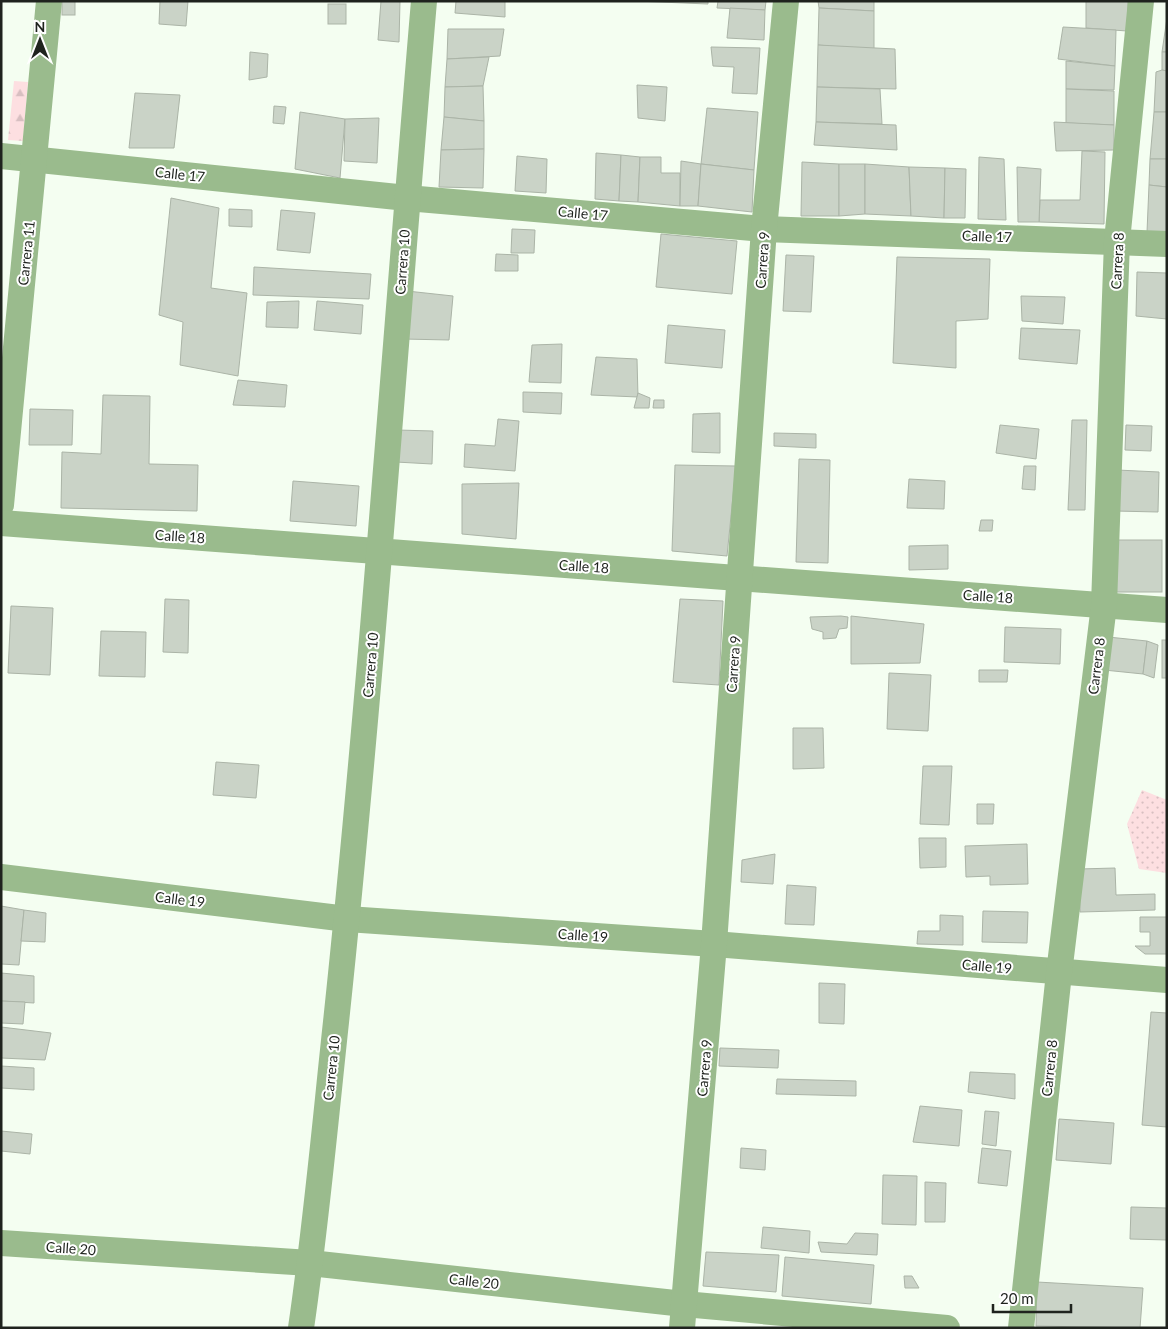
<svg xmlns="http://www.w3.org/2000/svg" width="1168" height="1329" font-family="Lato,sans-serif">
	<defs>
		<pattern id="grass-dots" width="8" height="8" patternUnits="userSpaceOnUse" patternTransform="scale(1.25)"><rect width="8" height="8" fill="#fddfe1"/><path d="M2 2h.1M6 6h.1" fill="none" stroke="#d8bfc1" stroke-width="1.8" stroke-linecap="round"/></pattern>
		<pattern id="forest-firs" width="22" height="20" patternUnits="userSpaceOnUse" patternTransform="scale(1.25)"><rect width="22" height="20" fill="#fddfe1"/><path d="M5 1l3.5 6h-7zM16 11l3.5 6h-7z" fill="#d8bfc1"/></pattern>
	</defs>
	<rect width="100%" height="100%" fill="#f4fef1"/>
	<path fill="url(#grass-dots)" d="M1142,790L1167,800V873L1139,869L1127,824Z"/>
	<path fill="url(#forest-firs)" d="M14,81L28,82L23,141L8,140Z"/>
	<g fill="#cad3c7" stroke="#abb4a7">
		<rect x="62" y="1" width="13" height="14"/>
		<path d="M160,1H188L186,26L159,24Z"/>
		<path d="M381,1H400L399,42L378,40Z"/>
		<path d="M456,1H505V17L455,13Z"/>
		<path d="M636,1H708V4Z"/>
		<path d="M718,1H766L765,10L717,8Z"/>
		<path d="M818,1H874V11L819,8Z"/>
		<path d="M1086,1H1128L1127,31L1086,28Z"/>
		<rect x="328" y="4" width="18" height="20"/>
		<path d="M730,8L765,10L764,40L727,38Z"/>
		<path d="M819,8L874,11V50L818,45Z"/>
		<path d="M1167,18V52H1162Z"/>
		<path d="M1063,27L1116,30L1115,66L1058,59Z"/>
		<path d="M448,29H504L500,56L447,59Z"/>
		<path d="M818,45L895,49L896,89L817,87Z"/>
		<path d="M711,47L760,48L757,94L732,93L734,67L713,66Z"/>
		<path d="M250,52L268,54L267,77L249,80Z"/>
		<path d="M1162,52H1167V71L1162,70Z"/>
		<path d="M489,57L483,86L445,87L447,59Z"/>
		<path d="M1066,61L1115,66L1114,90L1066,89Z"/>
		<path d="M1162,70L1167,71V112H1154L1156,72Z"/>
		<path d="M637,85L667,87L665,121L638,118Z"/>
		<path d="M483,86L484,121L444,117L445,87Z"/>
		<path d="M817,87L880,89L882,124L816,122Z"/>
		<path d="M1066,89L1114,91V125L1066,123Z"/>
		<path d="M135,93L180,95L174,148H129Z"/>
		<path d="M274,106L286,107L284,124L273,123Z"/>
		<path d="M707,108L758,112L754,170L701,164Z"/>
		<path d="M300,112L345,119L340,178L295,169Z"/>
		<path d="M1154,112H1167V159H1150Z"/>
		<path d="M444,117L484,121V149L441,150Z"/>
		<path d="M379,118L377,163L344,161L345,119Z"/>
		<path d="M816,122L896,125L897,150L814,145Z"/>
		<path d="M1054,122L1114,125V150L1056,151Z"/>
		<path d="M484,149L483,188L439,187L441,150Z"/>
		<path d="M1082,151L1105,152L1104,224L1039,222L1040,200H1080Z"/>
		<path d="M596,153L621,155L619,201L595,199Z"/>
		<path d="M621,155L640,157L638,202L619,201Z"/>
		<path d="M517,156L547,159L546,193L515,191Z"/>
		<path d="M640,157H661V173H680V206L638,202Z"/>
		<path d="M979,157L1004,159L1006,220L978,219Z"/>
		<path d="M1150,159H1167V187L1149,185Z"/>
		<path d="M681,161L701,164L698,206H680Z"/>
		<path d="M802,162L839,164V216H801Z"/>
		<path d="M701,164L754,170L752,212L698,206Z"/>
		<path d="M839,164H865V214L839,216Z"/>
		<path d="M865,164L909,167L911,216L865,214Z"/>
		<path d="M909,167L945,168L944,218L911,216Z"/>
		<path d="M1017,167L1041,169L1039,222H1018Z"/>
		<path d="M945,168L966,169L965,218H944Z"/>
		<path d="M1149,185L1167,187V234L1147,232Z"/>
		<path d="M171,198L219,208L211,288L247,293L238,376L180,365L183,322L159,315Z"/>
		<path d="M229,209L252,210V227L229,226Z"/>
		<path d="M281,210L315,213L310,253L277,250Z"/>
		<path d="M512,229L535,230L534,253H511Z"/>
		<path d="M661,234L737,241L732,294L656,287Z"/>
		<path d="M496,254L518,255V271H495Z"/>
		<path d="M786,255L814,256L811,312L783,311Z"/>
		<path d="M897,257L990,259L988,319L956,321V368L893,363Z"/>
		<path d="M254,267L371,274L369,299L253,295Z"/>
		<path d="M1137,272L1167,273V319L1136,316Z"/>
		<path d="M407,291L453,296L449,340L403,339Z"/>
		<path d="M1021,296L1065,297L1063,324L1022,321Z"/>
		<path d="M299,301L298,328L266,327L267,302Z"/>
		<path d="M317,301L363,305L361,334L314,330Z"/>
		<path d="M668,325L725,330L722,368L665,363Z"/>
		<path d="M1021,328L1080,330L1077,364L1019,359Z"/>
		<path d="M562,344L561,383L529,382L532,345Z"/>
		<path d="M596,357L637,359L638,397L591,395Z"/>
		<path d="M238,380L287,385L285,407L233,405Z"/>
		<path d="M523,392L562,393L561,414L523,412Z"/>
		<path d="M638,393L650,398L649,408H634Z"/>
		<path d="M103,395L150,396L149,464L198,465L197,511L61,508L62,452L101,454Z"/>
		<path d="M654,400H664V408H653Z"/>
		<path d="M30,409L73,410L72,445H29Z"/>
		<path d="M720,413V453L692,452L693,414Z"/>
		<path d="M498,419L519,421L515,471L464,467L465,444L495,446Z"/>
		<path d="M1072,420H1087L1085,510H1068Z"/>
		<path d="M1000,425L1039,429L1036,459L996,453Z"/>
		<path d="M1126,425L1152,426L1151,451L1125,450Z"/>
		<path d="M397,430L433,431L432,464L396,462Z"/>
		<path d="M774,433L816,434V448L774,446Z"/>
		<path d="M799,459L830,460L828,563L796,562Z"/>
		<path d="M675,465L736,466L727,556L672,551Z"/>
		<path d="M1024,466H1036L1035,490L1022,489Z"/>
		<path d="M1117,470L1159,472L1158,512L1115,511Z"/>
		<path d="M909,479L945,481L944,509L907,508Z"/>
		<path d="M293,481L359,486L356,526L290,521Z"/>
		<path d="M519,483L516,539L462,534V484Z"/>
		<path d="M981,520H993L992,531H979Z"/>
		<rect x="1111" y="540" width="51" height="52"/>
		<path d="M948,545V569L909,570V546Z"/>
		<path d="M165,599L189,600L188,653L163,652Z"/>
		<path d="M680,599L723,601L719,685L673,682Z"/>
		<path d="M11,606L53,608L50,675L8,673Z"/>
		<path d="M841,616L848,617L847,628L839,629L836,638L823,639V632L812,629L810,617Z"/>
		<path d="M851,616L924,624L920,663L851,664Z"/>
		<path d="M1005,627L1061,629L1060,664L1004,662Z"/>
		<path d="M101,631L146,632L145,677L99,676Z"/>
		<path d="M1108,637L1147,641L1143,674L1104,670Z"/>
		<rect x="1162" y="640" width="5" height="38"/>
		<path d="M1147,641L1158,645L1154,678L1143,674Z"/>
		<path d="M979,670H1008L1007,682H979Z"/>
		<path d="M889,673L931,675L928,731L887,729Z"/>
		<path d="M793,728H823L824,768L793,769Z"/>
		<path d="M216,762L259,765L256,798L213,795Z"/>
		<path d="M923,766H952L949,825L920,824Z"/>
		<path d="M977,804H994L993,824H977Z"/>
		<path d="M919,838H946V867L920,868Z"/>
		<path d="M1027,844L1028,884L990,885V876L966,877L965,846Z"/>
		<path d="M775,854L773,884L741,882L742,860Z"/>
		<path d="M1115,868L1116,895L1155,894V910L1080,912L1079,869Z"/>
		<path d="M787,885L816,887L814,925L785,924Z"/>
		<path d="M1,906L24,910L19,965L1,964Z"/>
		<path d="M24,910L46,913L45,942L21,941Z"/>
		<path d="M983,911L1028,912L1027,943L982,942Z"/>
		<path d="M940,915L963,916V945L917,944L918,931H940Z"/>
		<path d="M1140,917H1167V954H1145L1135,946H1150V932H1140Z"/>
		<path d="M1,973L34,976V1003L1,1001Z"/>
		<path d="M819,983L845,984L844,1024L819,1023Z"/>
		<path d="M1,1001L25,1002L23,1024L1,1023Z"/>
		<path d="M1151,1012L1167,1013V1127L1142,1125Z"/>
		<path d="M1,1027L51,1033L45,1060L1,1058Z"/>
		<path d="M720,1048L779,1050L778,1068L719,1066Z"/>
		<path d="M1,1066L34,1068V1090L1,1088Z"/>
		<path d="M970,1072L1015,1074V1099L968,1092Z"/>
		<path d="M777,1079L856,1081V1096L776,1094Z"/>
		<path d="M920,1106L962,1110L959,1146L913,1142Z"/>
		<path d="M985,1111L999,1112L996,1146L982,1144Z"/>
		<path d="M1059,1119L1114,1123L1111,1164L1056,1160Z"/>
		<path d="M1,1131L32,1134L30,1154L1,1151Z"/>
		<path d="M741,1148L766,1150L765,1170L740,1168Z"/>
		<path d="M982,1148L1011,1151L1007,1186L978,1183Z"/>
		<path d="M883,1175L917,1176L916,1225L882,1224Z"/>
		<path d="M925,1182L946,1183L945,1222H925Z"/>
		<path d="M1131,1207L1167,1208V1240L1130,1239Z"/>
		<path d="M763,1227L810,1231L809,1253L761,1248Z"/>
		<path d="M855,1233L878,1234L877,1255L821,1252L818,1242L847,1244Z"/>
		<path d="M706,1252L779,1255L776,1292L703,1286Z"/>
		<path d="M785,1257L874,1265L871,1304L782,1296Z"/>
		<path d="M904,1276H912L919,1288H905Z"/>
		<path d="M1037,1282L1143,1288L1140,1328L1036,1326Z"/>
	</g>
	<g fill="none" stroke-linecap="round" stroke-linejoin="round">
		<g stroke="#9abb8d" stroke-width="26">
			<path d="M1,156L407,198L764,229L1167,244"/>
			<path d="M1,505L49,1"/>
			<path d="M1,523L1167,610"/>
			<path d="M1,877L347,919L714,944L1167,980"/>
			<path d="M1,1243L310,1263L684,1304L947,1328"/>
			<path d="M301,1328C316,1226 325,1124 336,1022C372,682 395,341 424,1"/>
			<path d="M682,1328L714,944L764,229L786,1"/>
			<path d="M1021,1328L1059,973L1104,605L1117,241L1141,1"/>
		</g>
	</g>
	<g text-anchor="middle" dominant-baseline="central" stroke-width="4" stroke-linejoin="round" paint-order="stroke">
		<g font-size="14" fill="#1f231e" stroke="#fff">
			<text transform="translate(180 174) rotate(6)">Calle 17</text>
			<text transform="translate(583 213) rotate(5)">Calle 17</text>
			<text transform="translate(987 236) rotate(2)">Calle 17</text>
			<text transform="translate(26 253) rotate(-84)">Carrera 11</text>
			<text transform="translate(762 260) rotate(-86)">Carrera 9</text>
			<text transform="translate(1117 261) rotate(-87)">Carrera 8</text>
			<text transform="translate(402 262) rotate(-86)">Carrera 10</text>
			<text transform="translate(180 536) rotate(4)">Calle 18</text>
			<text transform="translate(584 566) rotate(4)">Calle 18</text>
			<text transform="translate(988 596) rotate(4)">Calle 18</text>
			<text transform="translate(733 664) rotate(-86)">Carrera 9</text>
			<text transform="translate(370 665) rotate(-85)">Carrera 10</text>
			<text transform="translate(1096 666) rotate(-83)">Carrera 8</text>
			<text transform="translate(180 899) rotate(7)">Calle 19</text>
			<text transform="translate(583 935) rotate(4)">Calle 19</text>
			<text transform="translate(987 966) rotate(5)">Calle 19</text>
			<text transform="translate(331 1068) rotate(-84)">Carrera 10</text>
			<text transform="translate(704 1068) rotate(-85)">Carrera 9</text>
			<text transform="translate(1049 1068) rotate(-84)">Carrera 8</text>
			<text transform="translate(71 1248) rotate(4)">Calle 20</text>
			<text transform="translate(474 1281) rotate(6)">Calle 20</text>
		</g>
	</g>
	<rect width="1168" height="1329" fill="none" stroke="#1f231e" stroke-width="5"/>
	<g transform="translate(40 40)" stroke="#ffffff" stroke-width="4" paint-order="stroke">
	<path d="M0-4L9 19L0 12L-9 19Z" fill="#1f231e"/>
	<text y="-8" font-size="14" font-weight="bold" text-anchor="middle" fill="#1f231e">N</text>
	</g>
	<path d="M993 1304v8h78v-8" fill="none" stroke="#1f231e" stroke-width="2.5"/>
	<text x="1000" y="1304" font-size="15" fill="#1f231e" stroke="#ffffff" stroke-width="4" paint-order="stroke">20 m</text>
</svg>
